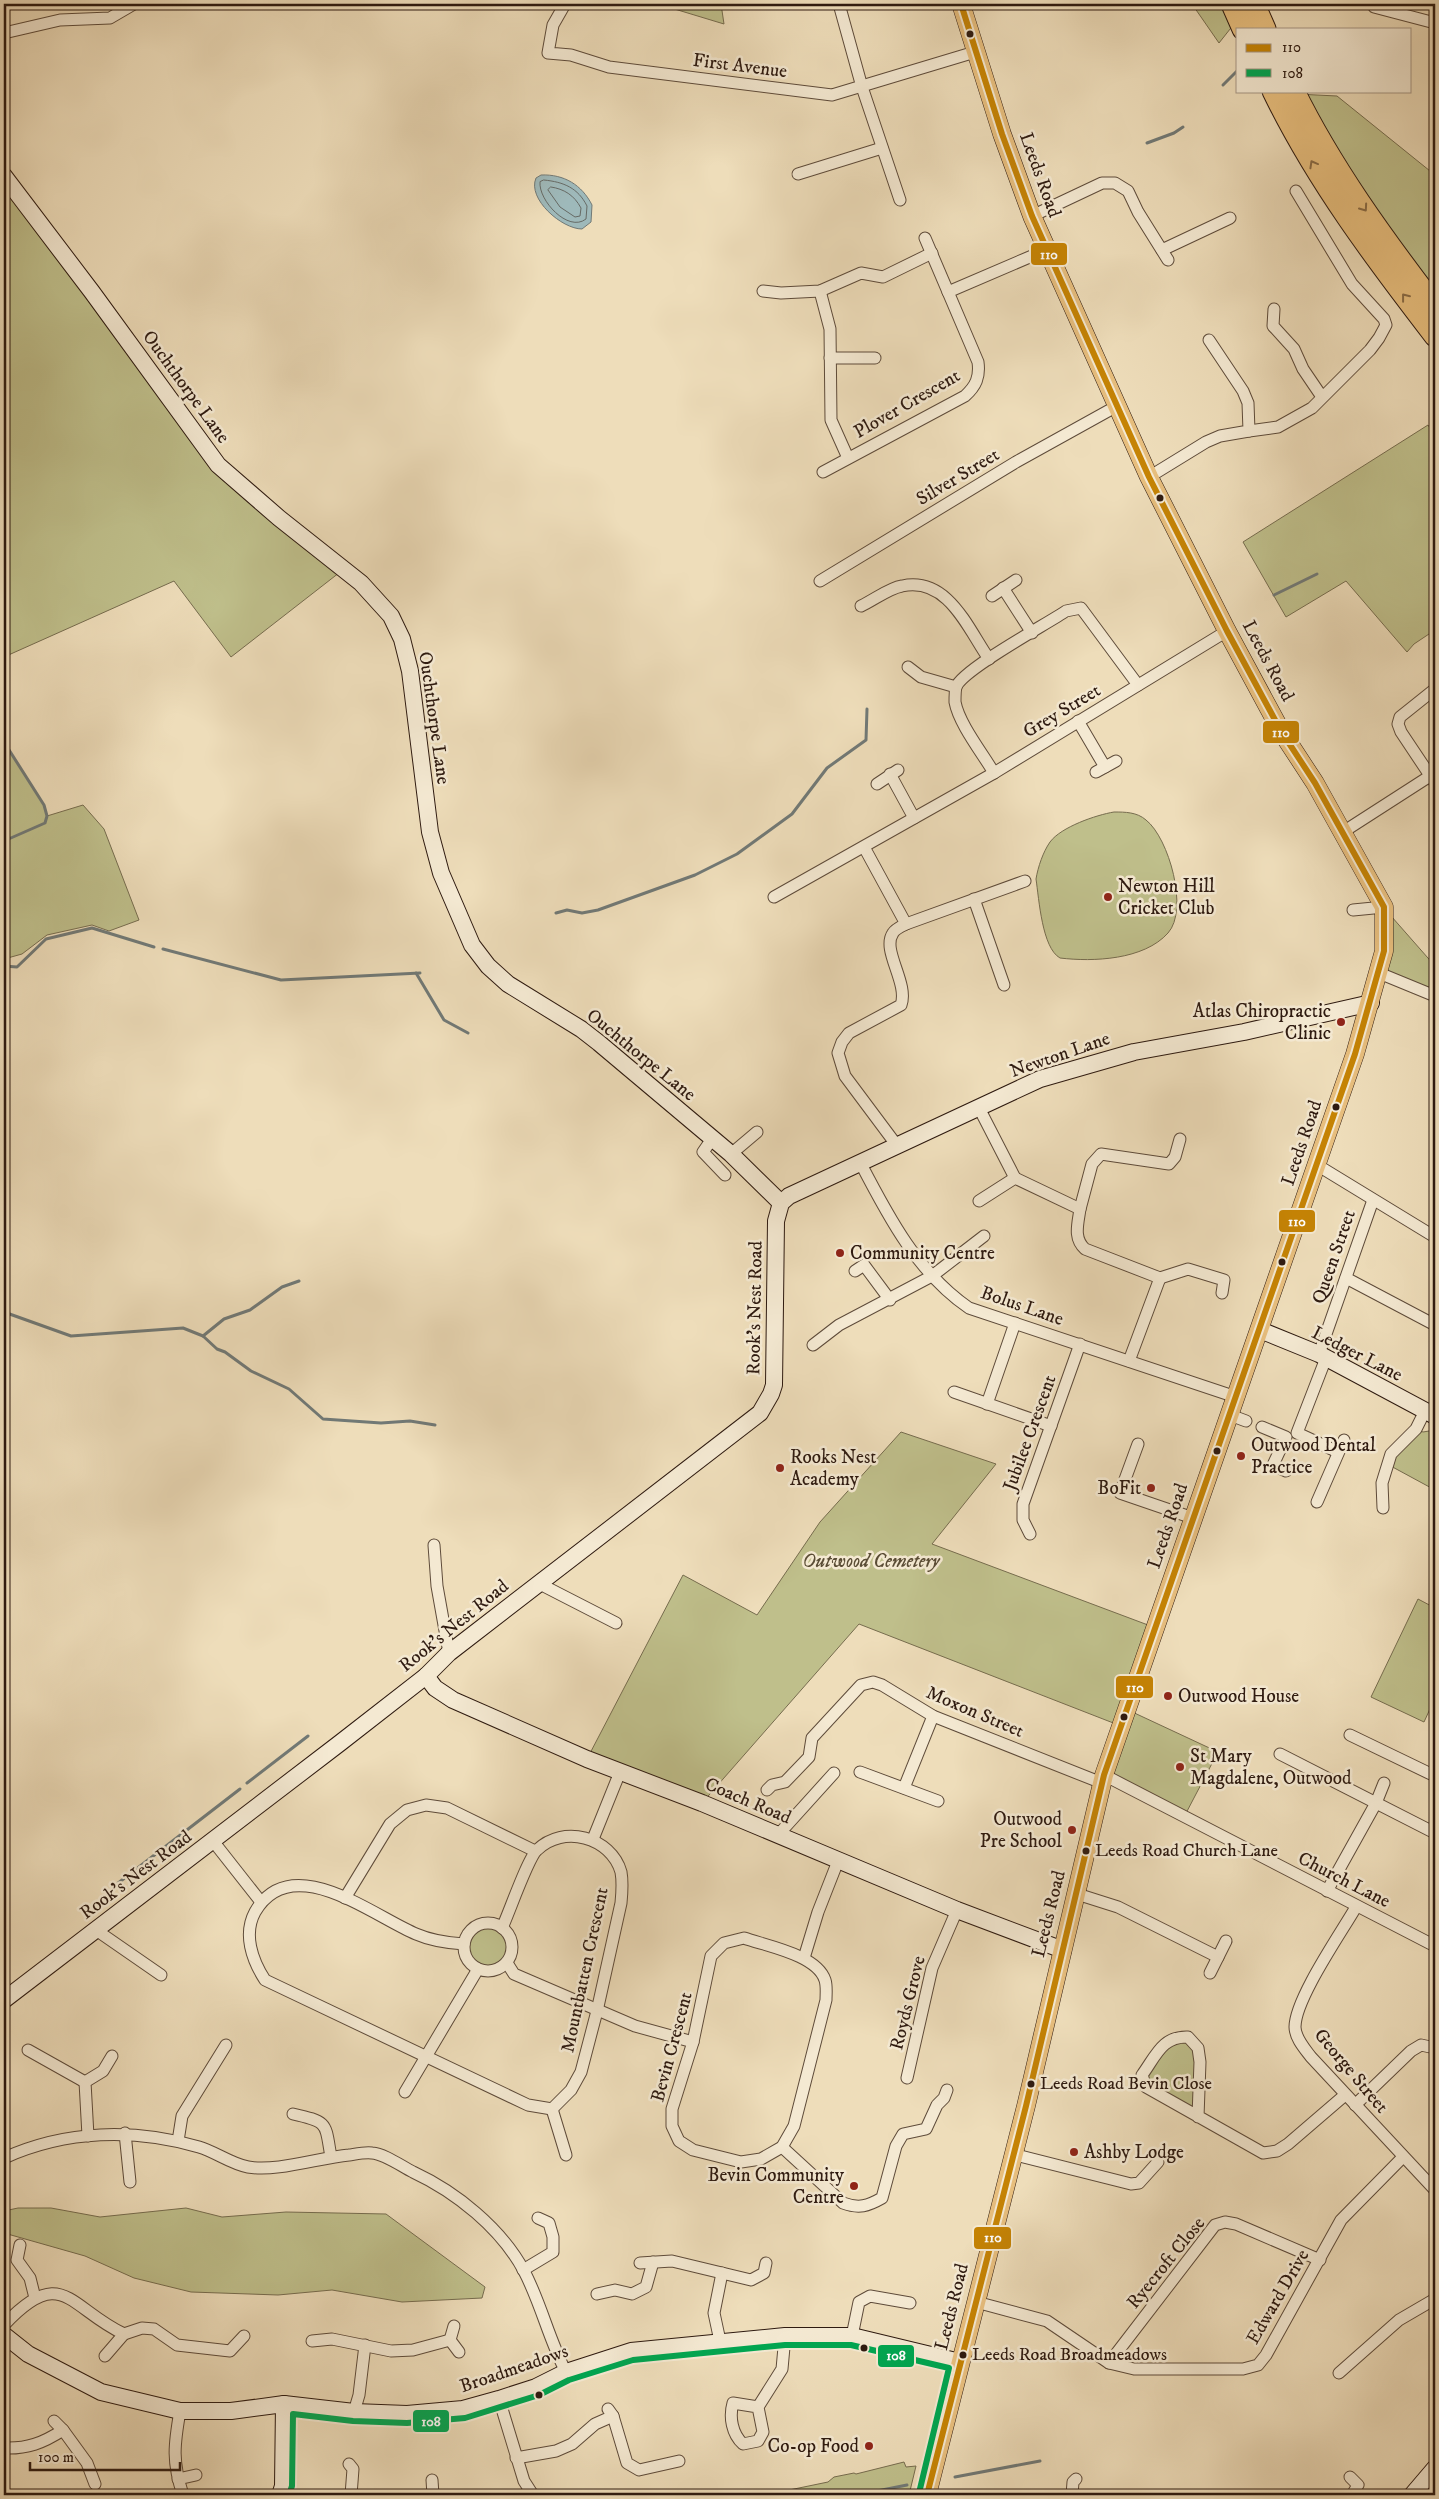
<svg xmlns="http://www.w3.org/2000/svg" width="1439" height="2499" font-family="'IM FELL DW Pica',serif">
	<rect width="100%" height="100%" fill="#eeddba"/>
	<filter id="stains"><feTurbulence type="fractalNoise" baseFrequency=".004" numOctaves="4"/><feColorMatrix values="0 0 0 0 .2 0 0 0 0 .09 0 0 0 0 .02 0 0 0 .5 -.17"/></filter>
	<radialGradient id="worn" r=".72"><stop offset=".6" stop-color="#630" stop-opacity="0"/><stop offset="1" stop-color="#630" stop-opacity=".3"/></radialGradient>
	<g fill="#bfbf8b" stroke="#766c4e">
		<path d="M658,4H721L724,24Z"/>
		<path d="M1192,4H1232L1238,19L1219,43Z"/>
		<path d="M1296,94L1337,96L1435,175V306Z"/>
		<path d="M4,176L218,465L344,569L231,657L174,581L4,657Z"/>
		<path d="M1428,425L1435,436V630L1414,644L1407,652L1346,581L1286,617L1243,542Z"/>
		<path d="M4,742L44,805L47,816L83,805L104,829L139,920L109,931L92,925L47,935L22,954L4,959Z"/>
		<path d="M1114,812C1125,812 1137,812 1146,820C1169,838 1189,910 1168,933C1144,960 1093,962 1060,958C1042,948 1039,899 1036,879C1038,867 1043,852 1050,842C1061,827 1096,815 1114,812Z"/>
		<path d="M1384,908L1435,966V996L1379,973Z"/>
		<path d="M1416,1429L1423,1432L1435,1430V1490L1387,1464Z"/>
		<path d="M901,1432L996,1464L932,1544L1156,1628L1128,1710L1218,1752L1184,1817L1104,1775L1121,1726L859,1624L702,1803L587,1759L683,1575L757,1615L820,1522Z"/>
		<path d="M1418,1599L1435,1608V1698L1424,1722L1371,1697Z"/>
		<circle cx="488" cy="1947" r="24"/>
		<path d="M1175,2037L1198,2048V2117L1146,2087L1142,2075Z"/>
		<path d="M18,2208H51L100,2217L186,2208L222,2217L286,2212L386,2214L485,2287L482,2298L402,2302L332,2290L278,2295L191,2292L134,2278L85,2256L4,2233V2211Z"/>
		<path d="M904,2462L906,2467L916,2466L909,2495H765L828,2482L834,2477L854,2473L856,2474Z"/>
	</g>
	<path fill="#9eb9ba" stroke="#717976" d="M541,175C564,174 582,185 592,205L591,222L582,229C562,229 527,199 536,178Z"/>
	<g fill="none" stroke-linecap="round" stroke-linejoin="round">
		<g stroke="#666a65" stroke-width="1">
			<path d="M544,180C564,182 578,188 587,206L586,219C568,233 538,200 540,182Z"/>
			<path d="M551,187C564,189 574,195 581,208L580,216L575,217L560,207L548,190Z"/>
		</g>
		<g stroke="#717976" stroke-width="3">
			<path d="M1223,85L1238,70"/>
			<path d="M1147,143L1174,133L1183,127"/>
			<path d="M1274,595L1317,574"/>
			<path d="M4,742L44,805L47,816L45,823L4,841"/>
			<path d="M556,913L567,910L582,913L598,910L695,875L737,854L792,814L827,768L866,740L867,709"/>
			<path d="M163,949L281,980L420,973"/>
			<path d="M4,966L17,967L46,939L92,928L154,947"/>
			<path d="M416,973L444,1020L468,1033"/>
			<path d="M4,1312L71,1336L183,1328L203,1336L217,1349L225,1352L251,1371L289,1389L323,1419L381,1423L410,1421L435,1425"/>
			<path d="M203,1336L224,1319L250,1310L282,1287L299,1281"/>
			<path d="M247,1783L308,1736"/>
			<path d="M113,1887L240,1789"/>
			<path d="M955,2477L1040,2461"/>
			<path d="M857,2495L907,2485"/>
		</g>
		<defs>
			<g id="street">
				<path d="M565,4L553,25L548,53L571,55L609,67L832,95L975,52"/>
				<path d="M839,4L862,87L900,200"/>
				<path d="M1374,7L1435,23"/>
				<path d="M4,33L60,20L110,18L134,4"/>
				<path d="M798,174L882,148"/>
				<path d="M1032,216L1102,183H1115L1128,191L1138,212L1168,260"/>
				<path d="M1162,250L1230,218"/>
				<path d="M763,291L781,293L820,291L861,273L883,277L932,253"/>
				<path d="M820,291L830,329L831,420L848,458"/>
				<path d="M948,292L1046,250"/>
				<path d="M1274,309L1273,326L1294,349L1303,369L1322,397"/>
				<path d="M830,358H875"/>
				<path d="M1249,431L1278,427L1312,408L1370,350L1379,338L1386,325L1384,319L1352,284L1296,191"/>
				<path d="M823,472L965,396C976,386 980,377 978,362L925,238"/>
				<path d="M1149,477L1206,442L1220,436L1249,431L1248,403L1243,391L1209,340"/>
				<path d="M820,581L1016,462L1117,406"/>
				<path d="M1003,588L1032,633"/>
				<path d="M992,596L1016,580"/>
				<path d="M861,606C874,600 889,588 902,586C948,576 968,629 989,659"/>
				<path d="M908,667L921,677L956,687"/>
				<path d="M1435,689L1400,717L1398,724L1401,732L1435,783"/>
				<path d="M1078,721L1105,767"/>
				<path d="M1096,772L1116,761"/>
				<path d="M994,773C983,754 959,724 955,702C955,699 955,691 956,687C963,669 1047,624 1066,611L1081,608L1138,685"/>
				<path d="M890,774L914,818"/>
				<path d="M877,784L898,770"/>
				<path d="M1343,832L1430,776"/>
				<path d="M864,847L906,924"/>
				<path d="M774,897L994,773L1227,631"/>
				<path d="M974,899L1004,985"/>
				<path d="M1353,910L1384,907"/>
				<path d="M1379,973L1435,996"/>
				<path d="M979,1108L1015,1178"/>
				<path d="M712,1139L703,1152L725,1175"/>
				<path d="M898,1147L845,1076L838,1053L842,1042L849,1033L901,1005C909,983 881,950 893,933C895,929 902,926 906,924L1025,881"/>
				<path d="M731,1154L757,1132"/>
				<path d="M861,1164C889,1218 918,1273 969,1308L1236,1397"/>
				<path d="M1317,1165L1435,1237"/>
				<path d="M979,1201L1015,1178L1080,1209C1078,1224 1073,1238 1085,1249L1160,1278L1188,1269L1224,1280L1222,1293"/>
				<path d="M1080,1209L1092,1164L1101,1154L1169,1164L1175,1157L1180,1139"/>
				<path d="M855,1271L864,1265L890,1300"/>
				<path d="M1346,1278L1435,1325"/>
				<path d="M813,1345L839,1325L932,1276L984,1236"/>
				<path d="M1319,1354L1373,1200"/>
				<path d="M1326,1358L1297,1433L1338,1452"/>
				<path d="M1129,1361L1160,1278"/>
				<path d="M954,1392L1051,1426"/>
				<path d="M987,1404L1015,1323"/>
				<path d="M1230,1415L1246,1421"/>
				<path d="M1262,1427L1286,1437L1273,1465L1286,1471"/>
				<path d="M1138,1444L1120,1493L1193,1518"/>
				<path d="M1317,1502L1344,1440"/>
				<path d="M1383,1508L1382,1483L1391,1454L1416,1429L1425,1411"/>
				<path d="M1030,1534L1023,1520V1504L1080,1344"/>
				<path d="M434,1545L437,1586L449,1653"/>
				<path d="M538,1583L616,1623"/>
				<path d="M1350,1735L1435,1776"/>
				<path d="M1280,1754L1435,1833"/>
				<path d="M860,1772L938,1801"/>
				<path d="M1104,1775L1435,1946"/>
				<path d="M904,1788L933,1716"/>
				<path d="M767,1790L772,1785L785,1782L809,1757L812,1738L861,1685L873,1682L882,1685L933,1716L1102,1783"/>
				<path d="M778,1835L834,1773"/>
				<path d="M593,1839L620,1772"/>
				<path d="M213,1841L261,1902"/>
				<path d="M1327,1891L1376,1803L1384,1783"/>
				<path d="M1077,1894L1118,1907L1218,1957"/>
				<path d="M345,1898L390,1824L407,1810L426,1805L447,1808L535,1851"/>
				<path d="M1356,1907C1341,1933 1295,1999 1295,2027C1295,2038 1305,2049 1311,2057L1435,2190"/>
				<circle cx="488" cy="1947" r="24"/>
				<path d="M96,1930L161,1975"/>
				<path d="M744,1938C767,1946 817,1955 825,1980C827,1986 826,1994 826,2000L794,2126L782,2147L761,2159L741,2162L693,2150L679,2141L672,2126V2109L693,2042L711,1956L724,1943Z"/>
				<path d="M464,1944C448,1943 432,1941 416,1934C373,1916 291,1849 255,1912C243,1934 252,1960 265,1980L528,2105L552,2109L571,2090L581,2072L597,2011L621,1903C622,1893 623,1883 621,1872C611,1837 563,1824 537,1850C528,1858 509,1913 502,1928"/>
				<path d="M804,1958L818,1912L838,1861"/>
				<path d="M507,1963L514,1974L635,2026L693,2042"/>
				<path d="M1210,1973L1226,1941"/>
				<path d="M28,2050L85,2082"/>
				<path d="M907,2078L932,1968L957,1910"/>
				<path d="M405,2092L478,1969"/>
				<path d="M1355,2105L1411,2051L1421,2045L1435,2048"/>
				<path d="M552,2109L566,2155"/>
				<path d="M293,2114C329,2122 325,2123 331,2157"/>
				<path d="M1198,2117L1200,2062L1198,2048L1188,2037C1162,2036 1156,2056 1142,2075L1146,2087L1263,2153L1277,2151L1288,2144L1345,2095"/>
				<path d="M125,2133L130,2182"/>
				<path d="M88,2136L85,2082L103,2071L112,2056"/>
				<path d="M178,2141L182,2116L226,2045"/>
				<path d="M782,2147L843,2203C859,2209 868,2206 882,2198L896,2146L903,2134L926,2129L937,2105L944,2098L947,2090"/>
				<path d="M1012,2154L1131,2184L1139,2183L1158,2162"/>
				<path d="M4,2158C66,2130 134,2128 199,2147C216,2152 231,2164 248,2167C277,2172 318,2158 349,2155C356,2154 365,2152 372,2153C385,2154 401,2166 413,2172C456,2192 501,2228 524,2271C541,2303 549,2340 566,2372"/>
				<path d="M20,2245L17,2260L30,2278L35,2298"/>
				<path d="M640,2263L672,2261L751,2280L764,2273L766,2263"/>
				<path d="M523,2270L553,2252V2237L549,2223L538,2218"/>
				<path d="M597,2294L615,2290L632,2294L646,2287L653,2262"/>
				<path d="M976,2302L1047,2321L1109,2363L1134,2369H1243L1258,2365L1266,2355L1341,2220L1403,2157"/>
				<path d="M4,2325C62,2263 69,2308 124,2334L142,2328L154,2329L177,2345L230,2351L244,2336"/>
				<path d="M454,2326L450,2340L459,2352"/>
				<path d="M852,2336L859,2302L870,2296L910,2303"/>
				<path d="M312,2341L332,2339L391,2351L413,2350L450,2340"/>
				<path d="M720,2341L714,2313L722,2273"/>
				<path d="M105,2356L124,2334"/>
				<path d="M1109,2363L1215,2225L1225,2222L1236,2224L1320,2260"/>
				<path d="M1339,2373L1399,2320L1435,2299"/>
				<path d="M499,2399L524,2481L533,2495"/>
				<path d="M758,2407L733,2403C729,2417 732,2434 743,2444L758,2441L763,2432L758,2407L782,2369L785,2336"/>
				<path d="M608,2409L613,2416L627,2463L639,2470L679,2461"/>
				<path d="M180,2411C174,2445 172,2462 183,2495"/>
				<path d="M354,2412L359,2395L365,2345"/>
				<path d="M54,2421L63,2430"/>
				<path d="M4,2448C27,2449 43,2443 63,2430L87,2463L95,2484"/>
				<path d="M516,2458L556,2451L572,2444L595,2424L613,2416"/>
				<path d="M349,2464L353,2469L351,2495"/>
				<path d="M1350,2477L1358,2485L1352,2495"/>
				<path d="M178,2479L196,2475"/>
				<path d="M432,2480L433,2495"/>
				<path d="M1072,2495L1073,2482L1076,2479"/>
			</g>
			<g id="secondary">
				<path d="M4,176L92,292L218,465L279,518L361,583L391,616L402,639L410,671L430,832L441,873L472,945L488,966L508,984L581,1029L599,1043L731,1154L781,1203"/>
				<path d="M1260,1330L1319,1354L1435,1416"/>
				<path d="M426,1676L435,1688L453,1700L587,1759L702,1803L957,1910L1063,1950"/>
				<path d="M4,2000L340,1743L426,1676L449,1653L760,1413L771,1394L774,1385L776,1221L781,1203L789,1196L1040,1079L1134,1052L1244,1032L1371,1003"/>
				<path d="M4,2335L28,2354L101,2392L180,2411H231L284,2404L354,2412L407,2414L463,2409L499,2399L536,2387L566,2372L631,2351L785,2336H852L960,2362"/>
				<path d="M280,2495L283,2486L284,2404"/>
				<path d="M1412,2495L1435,2468"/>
			</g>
			<path id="primary" d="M927,2495L1026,2106L1104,1775L1355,1054L1384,951V907L1315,783L1281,731L1227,631L1149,477L1032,216L1002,134L961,4"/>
			<g id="highway">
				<path d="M1232,4L1243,29"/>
				<path d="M1254,4L1265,29"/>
				<path d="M1273,91C1316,180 1375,258 1435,336"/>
				<path d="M1294,91C1332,168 1383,238 1435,306"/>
			</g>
		</defs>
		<use href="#street" stroke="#5e4b3a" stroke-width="13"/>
		<use href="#secondary" stroke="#2e1a10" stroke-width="18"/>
		<use href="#primary" stroke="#2e1a10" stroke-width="19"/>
		<use href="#highway" stroke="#2e1a10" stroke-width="23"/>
		<use href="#street" stroke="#f4e9d2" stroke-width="11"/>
		<use href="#secondary" stroke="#f4e9d2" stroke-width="16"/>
		<use href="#primary" stroke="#e7be7d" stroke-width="18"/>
		<use href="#highway" stroke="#e7be7d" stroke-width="21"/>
		<defs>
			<path id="bus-1" d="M927,2495L1026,2106L1104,1775L1355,1054L1384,951V907L1315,783L1281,731L1227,631L1149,477L1032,216L1002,134L961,4"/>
			<path id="bus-2" d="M289,2495L292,2486L293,2414L353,2421L407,2423L465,2418L539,2395L569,2380L633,2360L785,2345H851L949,2368L919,2493"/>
		</defs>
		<use href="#bus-1" stroke="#f4e9d2" stroke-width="10"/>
		<use href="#bus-2" stroke="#f4e9d2" stroke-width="10"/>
		<use href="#bus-1" stroke="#c58304" stroke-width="6"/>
		<use href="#bus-2" stroke="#00a651" stroke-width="6"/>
	</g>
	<defs><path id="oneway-chevron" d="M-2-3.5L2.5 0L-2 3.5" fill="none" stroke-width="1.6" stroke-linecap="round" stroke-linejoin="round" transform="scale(1.25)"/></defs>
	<g stroke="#8a6c46">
		<use href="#oneway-chevron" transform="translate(1313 164) rotate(-119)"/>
		<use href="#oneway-chevron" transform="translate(1364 208) rotate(55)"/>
		<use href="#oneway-chevron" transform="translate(1405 297) rotate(-128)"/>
	</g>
	<g fill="#2e1a10" stroke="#f4e9d2" stroke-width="2">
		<circle cx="970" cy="34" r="4.5"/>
		<circle cx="1160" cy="498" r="4.5"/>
		<circle cx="1336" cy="1107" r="4.5"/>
		<circle cx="1282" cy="1262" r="4.5"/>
		<circle cx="1217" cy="1451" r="4.5"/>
		<circle cx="1124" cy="1717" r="4.5"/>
		<circle cx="1086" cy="1851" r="4.5"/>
		<circle cx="1031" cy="2084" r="4.5"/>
		<circle cx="864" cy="2348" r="4.5"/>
		<circle cx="963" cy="2355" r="4.5"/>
		<circle cx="539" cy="2395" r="4.5"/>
	</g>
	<g fill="#8f2418" stroke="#f4e9d2" stroke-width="2">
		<circle cx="1108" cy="897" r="5"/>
		<circle cx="1341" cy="1022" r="5"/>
		<circle cx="840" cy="1253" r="5"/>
		<circle cx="1241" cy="1456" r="5"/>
		<circle cx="780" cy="1468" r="5"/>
		<circle cx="1151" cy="1488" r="5"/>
		<circle cx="1168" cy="1696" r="5"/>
		<circle cx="1180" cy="1767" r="5"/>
		<circle cx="1072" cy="1830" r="5"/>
		<circle cx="1074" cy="2152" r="5"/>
		<circle cx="854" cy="2186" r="5"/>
		<circle cx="869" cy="2446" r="5"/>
	</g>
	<g text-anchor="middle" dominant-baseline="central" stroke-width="5" stroke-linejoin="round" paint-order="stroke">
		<g font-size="18" fill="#2e1a10" stroke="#f4e9d2" text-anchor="start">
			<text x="1095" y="1851">Leeds Road Church Lane</text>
			<text x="1040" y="2084">Leeds Road Bevin Close</text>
			<text x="972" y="2355">Leeds Road Broadmeadows</text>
		</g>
		<g font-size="19" fill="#2e1a10" stroke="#f4e9d2">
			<text transform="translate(740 66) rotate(7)">First Avenue</text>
			<text transform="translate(1040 175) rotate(70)">Leeds Road</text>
			<text transform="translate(186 387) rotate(54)">Ouchthorpe Lane</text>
			<text transform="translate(907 404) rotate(-30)">Plover Crescent</text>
			<text transform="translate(958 477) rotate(-31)">Silver Street</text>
			<text transform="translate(1268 661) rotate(62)">Leeds Road</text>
			<text transform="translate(1062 711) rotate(-31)">Grey Street</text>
			<text transform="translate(434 718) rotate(82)">Ouchthorpe Lane</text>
			<text transform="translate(641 1055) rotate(39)">Ouchthorpe Lane</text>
			<text transform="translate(1060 1055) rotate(-19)">Newton Lane</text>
			<text transform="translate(1302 1143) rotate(-71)">Leeds Road</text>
			<text transform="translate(1334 1257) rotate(-71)">Queen Street</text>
			<text transform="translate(1022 1306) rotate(19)">Bolus Lane</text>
			<text transform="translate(755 1308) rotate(-89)">Rook's Nest Road</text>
			<text transform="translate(1357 1354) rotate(27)">Ledger Lane</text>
			<text transform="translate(1030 1433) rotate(-70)">Jubilee Crescent</text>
			<text transform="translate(1168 1526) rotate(-71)">Leeds Road</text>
			<text transform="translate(454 1626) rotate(-39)">Rook's Nest Road</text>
			<text transform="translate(975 1712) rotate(23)">Moxon Street</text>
			<text transform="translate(748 1801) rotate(23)">Coach Road</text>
			<text transform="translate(136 1875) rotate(-37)">Rook's Nest Road</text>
			<text transform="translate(1344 1880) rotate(27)">Church Lane</text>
			<text transform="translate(1049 1914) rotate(-76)">Leeds Road</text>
			<text transform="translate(585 1970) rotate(-78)">Mountbatten Crescent</text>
			<text transform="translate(908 2003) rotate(-76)">Royds Grove</text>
			<text transform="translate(672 2047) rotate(-75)">Bevin Crescent</text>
			<text transform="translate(1351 2071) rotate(50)">George Street</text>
			<text transform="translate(1166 2263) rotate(-51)">Ryecroft Close</text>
			<text transform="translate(1278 2297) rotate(-60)">Edward Drive</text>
			<text transform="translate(952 2307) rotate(-76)">Leeds Road</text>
			<text transform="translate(514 2369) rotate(-19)">Broadmeadows</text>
		</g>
		<g font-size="19" fill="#2e1a10" stroke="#f4e9d2" text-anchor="start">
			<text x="1118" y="886">Newton Hill<tspan x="1118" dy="22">Cricket Club</tspan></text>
			<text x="1331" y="1011" text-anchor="end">Atlas Chiropractic<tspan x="1331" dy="22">Clinic</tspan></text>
			<text x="850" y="1253">Community Centre</text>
			<text x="1251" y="1445">Outwood Dental<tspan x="1251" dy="22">Practice</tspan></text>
			<text x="790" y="1457">Rooks Nest<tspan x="790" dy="22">Academy</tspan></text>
			<text x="1141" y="1488" text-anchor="end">BoFit</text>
			<text x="1178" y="1696">Outwood House</text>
			<text x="1190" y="1756">St Mary<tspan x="1190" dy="22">Magdalene, Outwood</tspan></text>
			<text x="1062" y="1819" text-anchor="end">Outwood<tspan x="1062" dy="22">Pre School</tspan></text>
			<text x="1084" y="2152">Ashby Lodge</text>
			<text x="844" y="2175" text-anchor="end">Bevin Community<tspan x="844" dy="22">Centre</tspan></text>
			<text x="859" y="2446" text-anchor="end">Co-op Food</text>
		</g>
		<g font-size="19" font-style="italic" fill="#5a4c35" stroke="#f4e9d2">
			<text x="871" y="1561">Outwood Cemetery</text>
		</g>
	</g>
	<g stroke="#f4e9d2" stroke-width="2">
		<rect x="1030" y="242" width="38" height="24" rx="5" fill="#c58304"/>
		<rect x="1262" y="720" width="38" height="24" rx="5" fill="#c58304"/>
		<rect x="1278" y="1209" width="38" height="24" rx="5" fill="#c58304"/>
		<rect x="1115" y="1675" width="39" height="24" rx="5" fill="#c58304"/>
		<rect x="973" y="2226" width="39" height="24" rx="5" fill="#c58304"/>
		<rect x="877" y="2344" width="38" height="24" rx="5" fill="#00a651"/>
		<rect x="412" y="2409" width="38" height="24" rx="5" fill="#00a651"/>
	</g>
	<g font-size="14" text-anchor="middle" font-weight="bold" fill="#fff">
		<text x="1049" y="259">110</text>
		<text x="1281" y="737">110</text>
		<text x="1297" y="1226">110</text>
		<text x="1135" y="1692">110</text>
		<text x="993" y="2242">110</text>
		<text x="896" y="2360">108</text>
		<text x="431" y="2426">108</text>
	</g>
	<rect width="1439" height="2499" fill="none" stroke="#eeddba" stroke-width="20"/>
	<rect x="5" y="5" width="1429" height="2489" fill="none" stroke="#2e1a10" stroke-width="2.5"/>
	<rect x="10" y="10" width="1419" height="2479" fill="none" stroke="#2e1a10"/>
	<rect x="1236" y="28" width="175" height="65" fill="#f4e9d2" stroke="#a59684"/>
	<rect x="1246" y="44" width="25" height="8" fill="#c58304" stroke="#a59684"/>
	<text x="1282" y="52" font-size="15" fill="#2e1a10">110</text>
	<rect x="1246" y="69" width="25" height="8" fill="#00a651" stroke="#a59684"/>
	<text x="1282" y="78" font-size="15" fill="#2e1a10">108</text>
	<path d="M30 2462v8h150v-8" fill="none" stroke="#2e1a10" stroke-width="2.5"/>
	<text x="38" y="2462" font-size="15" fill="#2e1a10" stroke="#f4e9d2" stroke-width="4" paint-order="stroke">100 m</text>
	<rect width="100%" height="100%" filter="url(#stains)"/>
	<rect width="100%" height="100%" fill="url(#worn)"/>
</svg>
